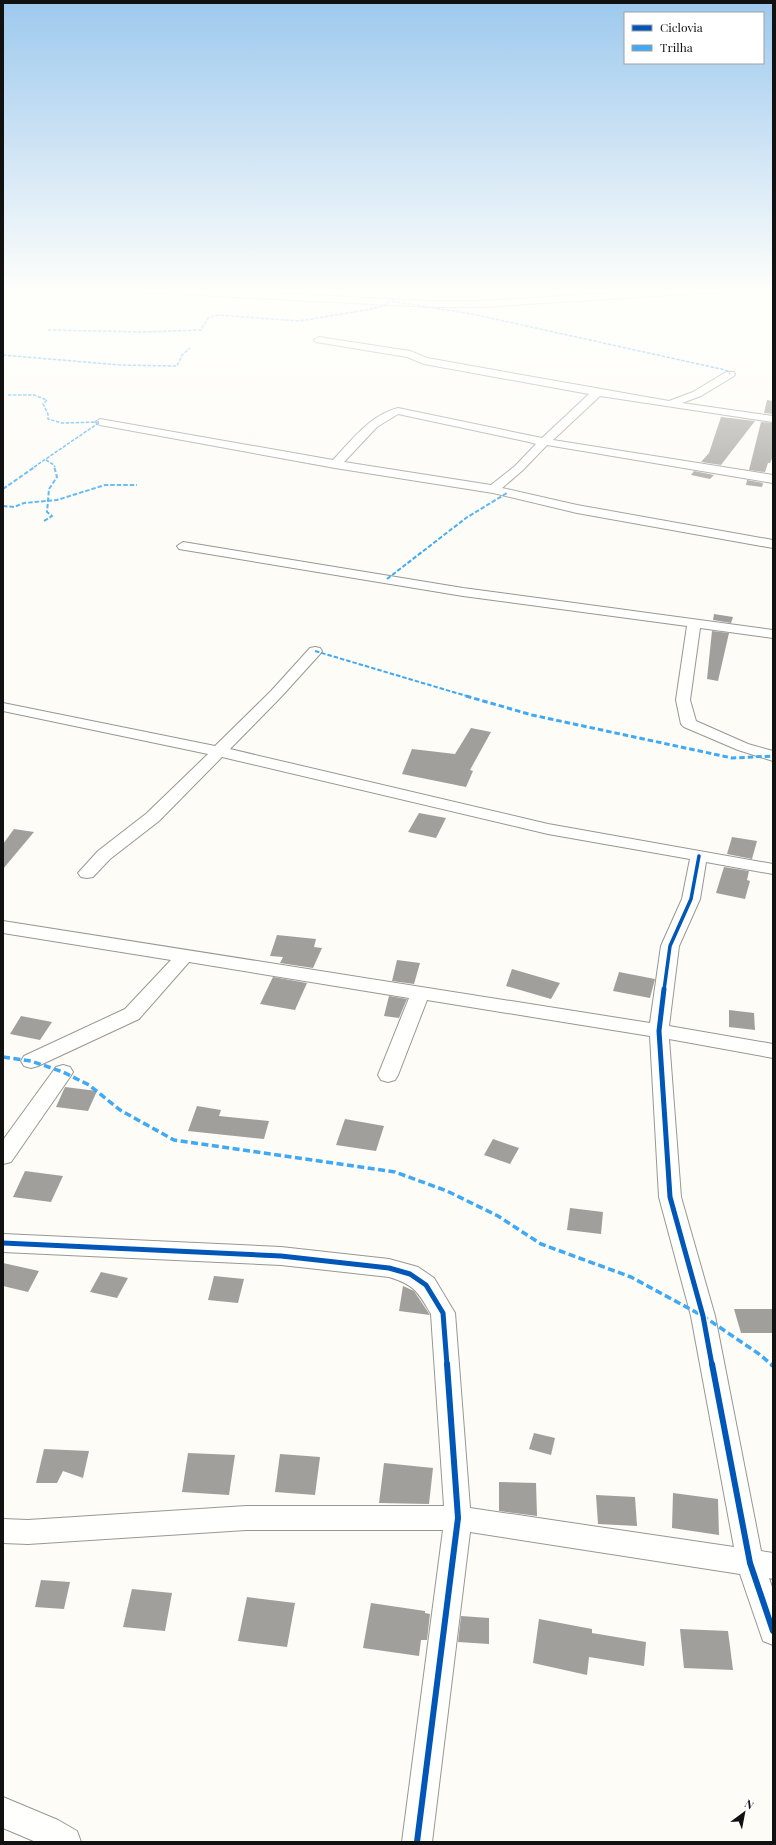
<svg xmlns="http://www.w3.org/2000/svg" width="776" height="1845" font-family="'Playfair Display',serif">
	<rect width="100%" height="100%" fill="#fdfcf7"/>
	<g fill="#a19f9c">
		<path d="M767,400L773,401V414L764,413Z"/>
		<path d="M721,417L755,421L721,465L701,462L709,453Z"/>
		<path d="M761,422L773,423V456L770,463H768L765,472L749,470Z"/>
		<path d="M694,471L714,475L710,479L691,475Z"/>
		<path d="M747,480L763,483L762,487L746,485Z"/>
		<path d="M714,614L733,617L731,623L713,620Z"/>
		<path d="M712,631L729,633L718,681L707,679Z"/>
		<path d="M471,728L491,732L470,770L473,771L466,787L402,774L412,749L455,754Z"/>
		<path d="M419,813L446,818L436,838L408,832Z"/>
		<path d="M14,829L34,832L3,869V844Z"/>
		<path d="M732,837L757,841L752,859L727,854Z"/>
		<path d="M724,867L749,871L747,880L750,881L745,899L716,893Z"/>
		<path d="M277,935L316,939L314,947L322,948L313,968L280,963L283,957L270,956Z"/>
		<path d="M397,960L420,963L414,984L392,981Z"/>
		<path d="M512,969L560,983L551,999L506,986Z"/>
		<path d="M619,972L655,979L650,998L613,991Z"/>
		<path d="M273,977L307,983L295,1010L260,1004Z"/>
		<path d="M389,996L407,999L399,1018L384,1016Z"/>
		<path d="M729,1010L754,1013L755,1030L729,1027Z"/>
		<path d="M21,1016L52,1022L40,1040L10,1034Z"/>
		<path d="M65,1087L97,1091L88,1111L56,1107Z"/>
		<path d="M197,1106L221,1110L219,1116L269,1121L264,1139L188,1131Z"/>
		<path d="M345,1119L384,1126L376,1151L336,1145Z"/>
		<path d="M493,1139L519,1148L510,1164L484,1155Z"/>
		<path d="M25,1171L63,1176L51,1202L13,1197Z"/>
		<path d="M570,1208L603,1212L601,1234L567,1230Z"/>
		<path d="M3,1263L39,1271L28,1292L3,1286Z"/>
		<path d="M101,1272L128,1278L117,1298L90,1292Z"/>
		<path d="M214,1276L244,1279L238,1303L208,1300Z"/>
		<path d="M403,1286L414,1291L430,1315L399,1311Z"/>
		<path d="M734,1309H773V1333H741Z"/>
		<path d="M534,1433L555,1438L551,1455L529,1449Z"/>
		<path d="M44,1449L89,1451L83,1478L63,1471L57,1483H36Z"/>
		<path d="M188,1453L235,1455L229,1495L182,1492Z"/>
		<path d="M280,1454L320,1457L315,1495L275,1492Z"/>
		<path d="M384,1463L433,1468L429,1504L379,1503Z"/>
		<path d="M499,1482L536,1483L537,1516L499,1511Z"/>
		<path d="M673,1493L718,1499L719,1535L672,1528Z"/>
		<path d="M596,1495L635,1497L637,1526L598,1524Z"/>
		<path d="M41,1580L70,1582L64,1609L35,1607Z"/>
		<path d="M132,1589L172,1593L165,1631L123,1627Z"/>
		<path d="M247,1597L295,1603L287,1647L238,1641Z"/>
		<path d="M371,1603L425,1611V1613L430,1614L427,1640H421L419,1656L363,1648Z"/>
		<path d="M461,1616L489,1618V1644L458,1642Z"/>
		<path d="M539,1619L592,1629V1633L646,1642L644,1666L589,1657L587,1675L533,1663Z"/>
		<path d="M680,1629L728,1631L733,1670L684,1668Z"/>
	</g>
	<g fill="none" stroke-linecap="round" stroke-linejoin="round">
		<defs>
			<g id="street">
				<path d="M114,288H169L431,301H480L695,288H741L736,291L480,307H431L119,291Z"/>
				<path d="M319,337L410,351L427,358L669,401L693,392L726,372H734L735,374L734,376L701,396L682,403L773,416V422L600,396L553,440L773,475V483L547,445L523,470L502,488L577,505L773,540V548L577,513L493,493L335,468L100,425L95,422L100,419L333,460C352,440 370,415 398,408L542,438L589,394L424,364L407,357L316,342L314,340ZM398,414L529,442L536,444L515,466L491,485L344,462L377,427Z"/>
				<path d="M183,542L463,588L773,630V638L700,628L690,700L696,721L748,744L773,751V761L738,750L684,727L681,724L676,700L687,626L463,596L179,549L177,546Z"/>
				<path d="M315,647L320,648L322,651L320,654L281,697L230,749L548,824L773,864V874L706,862L700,899L679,946L669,1026L773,1044V1058L669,1039L681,1197L715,1316L761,1551L773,1553V1579L769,1578L773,1590V1645L763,1641L740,1574L470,1532L432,1842H402L443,1530H246L28,1544L3,1543V1519L28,1520L246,1506H444L431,1314C418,1292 415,1285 389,1277L281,1265L3,1252V1234L281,1247L389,1259L418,1267L434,1278L455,1313L470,1508L734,1547L691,1316L659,1197L650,1036L427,1000L398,1075L395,1080L388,1082L381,1080L378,1075L409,998L189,962L139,1019L38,1066L31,1068L24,1066L21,1061L24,1056L125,1009L171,960L3,933V921L650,1023L661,946L682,899L690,859L548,834L222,757L159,821L110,859L93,877L87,878L81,877L78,873L98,851L147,813L208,754L3,711V703L215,746L271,691L310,648Z"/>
				<path d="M63,1065L70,1067L73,1072L70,1077L11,1162L3,1164V1140L56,1067Z"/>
				<path d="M3,1797L58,1820L77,1831L81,1842H36L3,1828Z"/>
			</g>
		</defs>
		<use href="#street" stroke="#979795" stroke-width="2"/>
		<use href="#street" fill="#fffffe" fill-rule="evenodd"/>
		<g stroke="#3fa9f5" stroke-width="1.5" stroke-dasharray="3.5 1.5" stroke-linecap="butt">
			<path d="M48,330L144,332L201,330L208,318L218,315L299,321L366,310L384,306L390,301L472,314L721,369L728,371L730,374"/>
			<path d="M3,355L120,365L177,366L182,355L190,348"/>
			<path d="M8,395H34L47,400L43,404L48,414V419L62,423L100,422"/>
			<path d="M46,460L54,465L55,467"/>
			<path d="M34,467L100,422"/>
		</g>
		<g stroke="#3fa9f5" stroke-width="2" stroke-dasharray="4.5 2" stroke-linecap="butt">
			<path d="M3,489L36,466"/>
			<path d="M3,506L14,507L24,503L57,500L105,485H137"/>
			<path d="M44,521L52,516L47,512L49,489L57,477L54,466"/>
			<path d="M387,579L466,518L507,493"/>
			<path d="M315,651L470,697"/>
		</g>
		<path stroke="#3fa9f5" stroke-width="3" stroke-dasharray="5.5 3" stroke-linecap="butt" d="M466,696L532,715L732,758L773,756"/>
		<path stroke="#3fa9f5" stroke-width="3.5" stroke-dasharray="7 3.5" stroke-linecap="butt" d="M3,1057L31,1061L63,1072L89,1085L120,1110L174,1140L395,1172L447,1191L498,1216L541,1244L631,1277L703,1316L759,1354L772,1365"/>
		<path stroke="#3fa9f5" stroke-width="4.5" stroke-dasharray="9 4.5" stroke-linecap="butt" d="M771,1364L773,1366"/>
		<defs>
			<path id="cycleway-far2" d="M664,990L670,946L691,899L699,856"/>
			<g id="cycleway-far1">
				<path d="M664,989L659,1031L670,1197L703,1316L712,1365"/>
				<path d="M3,1243L281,1256L389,1268L410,1274L426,1285L443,1313L447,1365"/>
			</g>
			<g id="cycleway">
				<path d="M712,1364L750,1563L773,1631"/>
				<path d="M417,1842L458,1518L447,1364"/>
			</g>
		</defs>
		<use href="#cycleway-far2" stroke="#fff" stroke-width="6"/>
		<use href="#cycleway-far1" stroke="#fff" stroke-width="8"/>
		<use href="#cycleway" stroke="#fff" stroke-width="8"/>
		<use href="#cycleway-far2" stroke="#0057b8" stroke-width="3.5"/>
		<use href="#cycleway-far1" stroke="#0057b8" stroke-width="5"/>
		<use href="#cycleway" stroke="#0057b8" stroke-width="6"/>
	</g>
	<linearGradient id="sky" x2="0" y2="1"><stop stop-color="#9dc9ee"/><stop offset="0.53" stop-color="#fefefb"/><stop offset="1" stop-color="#fefefb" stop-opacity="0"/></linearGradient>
	<rect width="776" height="546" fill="url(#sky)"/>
	<rect width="776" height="1845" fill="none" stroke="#111111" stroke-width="8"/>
	<rect x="624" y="12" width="140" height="52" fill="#ffffff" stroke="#a0a0a0"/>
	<rect x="632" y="25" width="20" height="6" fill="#0057b8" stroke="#a0a0a0"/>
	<text x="660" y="32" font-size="12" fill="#111111">Ciclovia</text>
	<rect x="632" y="45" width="20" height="6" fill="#3fa9f5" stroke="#a0a0a0"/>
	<text x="660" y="52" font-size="12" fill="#111111">Trilha</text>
	<g transform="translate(744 1813) rotate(32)" stroke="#ffffff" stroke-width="3" paint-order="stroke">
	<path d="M0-3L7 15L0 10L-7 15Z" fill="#111111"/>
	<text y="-6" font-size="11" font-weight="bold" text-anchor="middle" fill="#111111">N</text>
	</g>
</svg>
